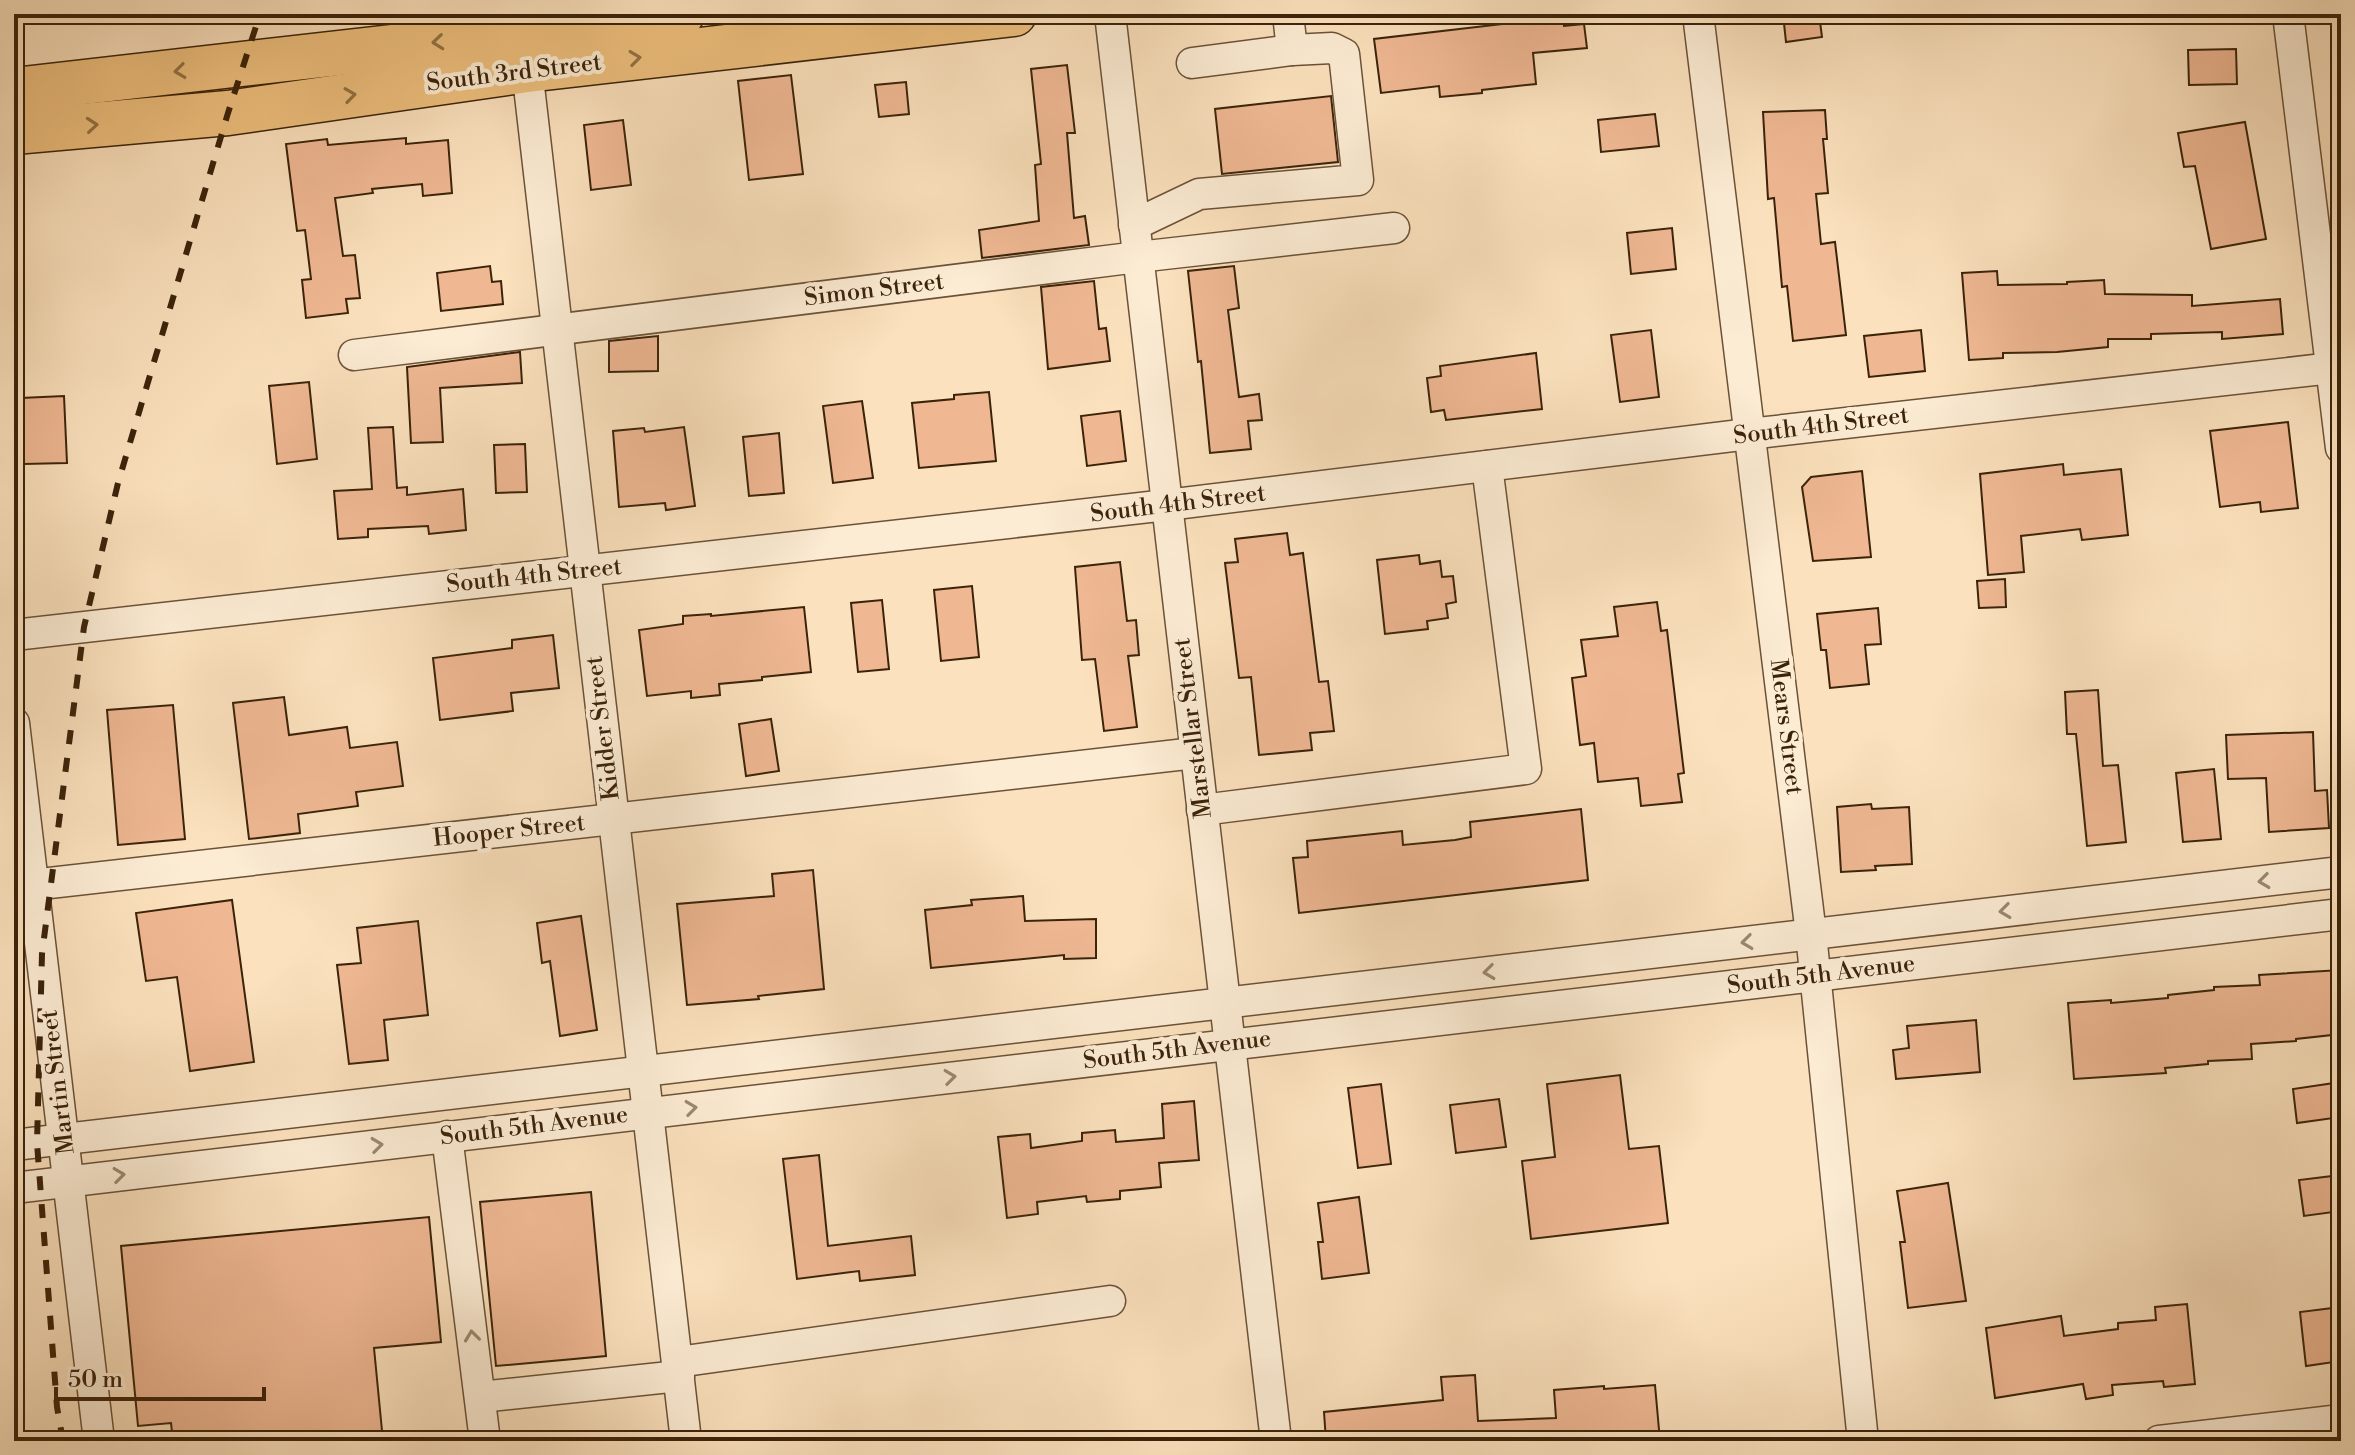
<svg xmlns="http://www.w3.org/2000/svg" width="2355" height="1455" font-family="'Libre Bodoni',serif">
	<rect width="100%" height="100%" fill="#fbe1bd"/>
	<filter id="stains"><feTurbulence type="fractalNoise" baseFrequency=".0025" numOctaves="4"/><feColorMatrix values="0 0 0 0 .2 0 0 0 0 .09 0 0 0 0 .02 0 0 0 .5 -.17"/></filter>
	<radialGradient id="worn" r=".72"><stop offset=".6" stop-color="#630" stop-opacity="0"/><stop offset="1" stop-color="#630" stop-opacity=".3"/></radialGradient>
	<g fill="#efb893" stroke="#3b230a" stroke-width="2">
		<path d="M1783,14H1819L1822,37L1786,42Z"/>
		<path d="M1563,17L1564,26L1584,24L1587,48L1533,53L1536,84L1482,90V93L1440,97L1439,86L1381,93L1374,39Z"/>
		<path d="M2236,49L2237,84L2189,85L2188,50Z"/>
		<path d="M1067,65L1075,133H1067L1074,218L1085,216L1089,245L982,258L979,230L1039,221L1035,165L1041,164L1031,69Z"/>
		<path d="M791,75L803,174L749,180L738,81Z"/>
		<path d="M906,82L909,114L879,117L875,85Z"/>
		<path d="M1331,96L1338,162L1222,174L1215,109Z"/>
		<path d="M1825,110L1827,139H1823L1828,193L1816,194L1821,244L1835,242L1846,335L1793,341L1787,286L1782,287L1774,198L1768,199L1763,112Z"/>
		<path d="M1655,114L1659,146L1601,152L1598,120Z"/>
		<path d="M623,120L631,185L591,190L584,125Z"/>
		<path d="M2245,122L2266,239L2211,249L2195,166L2184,167L2178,133Z"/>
		<path d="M406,138V144L448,140L452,193L423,196L422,184L372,189L373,193L335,198L343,256L355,255L360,298L346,299L348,313L306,318L302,280L311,279L305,230L297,231L286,144L327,139L328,145Z"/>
		<path d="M1672,228L1676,269L1631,274L1627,233Z"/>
		<path d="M490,266L492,282L501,281L503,304L441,311L437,273Z"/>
		<path d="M1234,266L1239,308L1228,310L1239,397L1259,394L1262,420L1248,421L1251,449L1210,453L1201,361L1198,362L1188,271Z"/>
		<path d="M1997,271L1998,285L2067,284V282L2104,280L2105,294L2192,295V306L2280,299L2283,334L2222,339V332L2151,334V339H2108V347L2057,352L2003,353V358L1969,360L1962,273Z"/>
		<path d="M1094,281L1099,329L1106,328L1110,361L1048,369L1041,287Z"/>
		<path d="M1651,330L1659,397L1620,402L1611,335Z"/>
		<path d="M1921,330L1925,371L1869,377L1864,336Z"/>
		<path d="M658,336V371L609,372V341Z"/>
		<path d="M520,352L522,383L440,388L443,442L411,443L407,367Z"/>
		<path d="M1536,353L1542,409L1446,420L1444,410L1431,412L1427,378L1441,376L1440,366Z"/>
		<path d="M309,382L317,459L277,464L269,386Z"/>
		<path d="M989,392L996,461L919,468L912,403L954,399V395Z"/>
		<path d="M64,396L67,463L24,464L21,398Z"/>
		<path d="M862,401L873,478L833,483L823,406Z"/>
		<path d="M1120,411L1126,461L1087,466L1081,416Z"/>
		<path d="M2288,422L2298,508L2261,512L2260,502L2220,507L2210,431Z"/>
		<path d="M393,427L397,488L407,487V495L463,489L466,530L429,534L428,526L368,529V537L338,539L334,491L372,489L368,428Z"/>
		<path d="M684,427L695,506L666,510L665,503L619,507L613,431L644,428L645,432Z"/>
		<path d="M779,433L784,493L749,496L743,437Z"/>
		<path d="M525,444L527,492L496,493L494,445Z"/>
		<path d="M2063,464L2064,475L2121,469L2128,535L2082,540L2080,529L2021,536L2024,572L1988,575L1980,474Z"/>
		<path d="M1862,471L1871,557L1813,561L1802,487L1811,477Z"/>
		<path d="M1287,533L1290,555L1303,553L1319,682L1328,681L1334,731L1310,733L1312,750L1259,755L1251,677L1239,678L1225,563L1238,562L1235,539Z"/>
		<path d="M1419,555L1420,564L1440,561L1442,577L1453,576L1456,602L1446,604L1448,618L1427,621L1428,629L1385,634L1377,560Z"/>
		<path d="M1120,562L1127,621L1136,620L1139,655L1128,656L1137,727L1104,731L1095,659L1082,660L1075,567Z"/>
		<path d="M2005,579L2006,607L1979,608L1977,581Z"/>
		<path d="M972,586L979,657L941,661L934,590Z"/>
		<path d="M882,600L889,669L858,672L851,603Z"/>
		<path d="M1657,602L1661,631L1667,630L1684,773L1678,774L1682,802L1641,806L1638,778L1598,782L1594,743L1580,745L1572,678L1586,676L1581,640L1618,636L1614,607Z"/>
		<path d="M804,607L811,672L762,677V680L719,684L720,695L691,698V691L647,696L639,630L683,624V616L711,614V616Z"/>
		<path d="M1878,608L1881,644L1865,645L1869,684L1830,688L1826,650H1821L1817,614Z"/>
		<path d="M553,635L559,688L511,693L513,711L440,720L433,658L512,648V640Z"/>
		<path d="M2098,690L2103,766L2118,765L2126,842L2087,846L2076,734H2067L2065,692Z"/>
		<path d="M284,697L289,735L347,727L350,748L397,742L403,786L356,792L358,806L298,814L300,833L249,839L233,703Z"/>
		<path d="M173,705L185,839L118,845L107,710Z"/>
		<path d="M771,719L779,771L746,776L739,724Z"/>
		<path d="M2313,732L2315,791L2327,790L2329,828L2269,832L2266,778L2228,779L2226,735Z"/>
		<path d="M2214,769L2221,839L2183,842L2176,773Z"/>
		<path d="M1871,804L1872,809L1909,807L1912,864L1875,866L1876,870L1841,872L1837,807Z"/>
		<path d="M1581,809L1588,880L1299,913L1293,858L1308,857L1307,841L1402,831L1403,845L1455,840L1471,837L1470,822Z"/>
		<path d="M813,870L824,989L758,996L759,999L687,1005L677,904L774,896L772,874Z"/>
		<path d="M1023,896L1025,921L1096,919V958L1064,959V955L931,968L925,910L972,905L971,900Z"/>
		<path d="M232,900L254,1062L190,1071L177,977L146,981L136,913Z"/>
		<path d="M581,916L597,1030L560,1036L550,961L542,963L537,923Z"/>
		<path d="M418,921L428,1015L384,1020L388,1060L349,1064L337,965L361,963L357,928Z"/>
		<path d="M2341,970V1034L2296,1039V1041L2251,1044L2252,1059L2208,1061V1064L2165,1068L2166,1073L2074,1079L2068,1003L2111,1000V1003L2168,998V995L2214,990V987L2260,985L2259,975Z"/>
		<path d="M1976,1020L1980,1072L1896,1079L1893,1050L1909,1048L1907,1026Z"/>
		<path d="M1620,1075L1629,1149L1659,1146L1668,1223L1531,1239L1522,1161L1555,1157L1547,1084Z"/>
		<path d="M2341,1082V1117L2297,1123L2293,1089Z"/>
		<path d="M1381,1084L1391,1164L1358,1168L1348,1088Z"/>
		<path d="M1499,1099L1506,1147L1456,1153L1450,1105Z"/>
		<path d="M1194,1101L1199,1160L1159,1163L1161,1187L1120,1191V1199L1087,1202L1086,1196L1037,1202L1038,1214L1007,1218L998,1137L1030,1134L1031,1148L1082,1141V1133L1115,1130L1116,1142L1164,1138L1162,1104Z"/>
		<path d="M819,1155L828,1246L911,1236L915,1275L860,1281L859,1271L797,1279L783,1159Z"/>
		<path d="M2341,1175V1211L2304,1216L2299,1180Z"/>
		<path d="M1948,1183L1966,1301L1908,1308L1900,1242H1905L1897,1191Z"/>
		<path d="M591,1192L606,1356L496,1366L480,1202Z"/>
		<path d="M1359,1197L1369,1273L1322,1279L1318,1242H1323L1318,1203Z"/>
		<path d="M429,1217L441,1342L374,1348L383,1441H173L171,1423L138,1426L121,1246Z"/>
		<path d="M2187,1304L2195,1384L2164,1387L2163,1381L2112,1385L2113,1395L2086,1399L2083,1384L1995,1398L1986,1328L2061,1316L2064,1336L2118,1329V1323L2156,1320L2155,1307Z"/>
		<path d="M2341,1307V1361L2306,1366L2300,1312Z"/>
		<path d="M1475,1375L1478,1421L1556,1418L1554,1390L1604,1386V1389L1655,1385L1660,1441H1326L1324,1412L1443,1400L1441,1377Z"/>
	</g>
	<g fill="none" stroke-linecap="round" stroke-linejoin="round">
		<defs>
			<g id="minor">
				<path d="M1110,14L1276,1441"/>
				<path d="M1698,14L1811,934L1863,1441"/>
				<path d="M2288,14L2341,448"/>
				<path d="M525,52L686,1441"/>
				<path d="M1192,63L1292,50"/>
				<path d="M1134,225L1199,194L1358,180L1344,54L1332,48L1292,50L1288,14"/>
				<path d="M354,355L1138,257L1394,228"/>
				<path d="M14,635L1167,505L1749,434L2341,367"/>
				<path d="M14,723L99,1441"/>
				<path d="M1202,810L1526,769L1487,466"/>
				<path d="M14,887L1195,753"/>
				<path d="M447,1136L485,1441"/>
				<path d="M14,1145L2341,872"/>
				<path d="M14,1188L2341,914"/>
				<path d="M678,1362L1110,1301"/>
				<path d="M480,1397L679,1376"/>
				<path d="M2159,1441L2341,1420"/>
			</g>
			<g id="highway">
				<path d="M14,90L682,14"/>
				<path d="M14,132L228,113L527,70L1014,14"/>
			</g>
		</defs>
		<use href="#minor" stroke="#6b5237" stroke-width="33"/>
		<use href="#highway" stroke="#3b230a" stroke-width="47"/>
		<use href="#minor" stroke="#fcecd4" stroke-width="30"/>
		<use href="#highway" stroke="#eec07e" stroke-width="44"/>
		<path stroke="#3b230a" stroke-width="6" stroke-dasharray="14 14" stroke-linecap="butt" d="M63,1441L57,1407L37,1143L42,954L84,627L118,483L228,113L260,14"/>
	</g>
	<defs><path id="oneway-chevron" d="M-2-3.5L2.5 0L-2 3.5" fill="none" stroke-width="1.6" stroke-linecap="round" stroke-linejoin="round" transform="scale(2)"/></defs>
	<g stroke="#947244">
		<use href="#oneway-chevron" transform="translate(438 42) rotate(174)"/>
		<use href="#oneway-chevron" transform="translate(635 58) rotate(-7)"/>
		<use href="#oneway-chevron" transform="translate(180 71) rotate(173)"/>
		<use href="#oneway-chevron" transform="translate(350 95) rotate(-8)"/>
		<use href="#oneway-chevron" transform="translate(92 125) rotate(-5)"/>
	</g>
	<g stroke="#9c886f">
		<use href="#oneway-chevron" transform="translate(2264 881) rotate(173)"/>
		<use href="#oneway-chevron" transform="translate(2005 911) rotate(173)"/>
		<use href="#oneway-chevron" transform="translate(1747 942) rotate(173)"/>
		<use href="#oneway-chevron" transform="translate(1489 972) rotate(173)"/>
		<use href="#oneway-chevron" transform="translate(950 1077) rotate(-7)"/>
		<use href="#oneway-chevron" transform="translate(691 1108) rotate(-7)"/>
		<use href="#oneway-chevron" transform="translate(377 1145) rotate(-7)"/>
		<use href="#oneway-chevron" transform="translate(119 1175) rotate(-7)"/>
		<use href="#oneway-chevron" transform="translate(472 1336) rotate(-97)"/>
	</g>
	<g text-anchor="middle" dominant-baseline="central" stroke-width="8" stroke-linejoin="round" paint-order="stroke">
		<g font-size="24" fill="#3b230a" stroke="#fcecd4">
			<text transform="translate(514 73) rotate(-7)">South 3rd Street</text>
			<text transform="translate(874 290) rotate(-7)">Simon Street</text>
			<text transform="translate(1821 426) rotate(-7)">South 4th Street</text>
			<text transform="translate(1178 504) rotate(-7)">South 4th Street</text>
			<text transform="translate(534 576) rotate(-6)">South 4th Street</text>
			<text transform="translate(1786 727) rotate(83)">Mears Street</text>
			<text transform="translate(603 728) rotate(-97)">Kidder Street</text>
			<text transform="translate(1193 728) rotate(-97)">Marstellar Street</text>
			<text transform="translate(509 831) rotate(-6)">Hooper Street</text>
			<text transform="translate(1821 975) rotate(-7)">South 5th Avenue</text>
			<text transform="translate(1177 1050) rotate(-7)">South 5th Avenue</text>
			<text transform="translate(58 1082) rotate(-97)">Martin Street</text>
			<text transform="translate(534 1126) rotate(-7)">South 5th Avenue</text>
		</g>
	</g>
	<rect width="2355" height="1455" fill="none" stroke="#fbe1bd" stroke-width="48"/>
	<rect x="16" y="16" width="2323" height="1423" fill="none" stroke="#3b230a" stroke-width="4"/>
	<rect x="24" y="24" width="2307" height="1407" fill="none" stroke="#3b230a" stroke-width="2"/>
	<path d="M56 1387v12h208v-12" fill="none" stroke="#3b230a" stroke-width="4"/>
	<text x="68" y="1387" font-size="24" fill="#3b230a" stroke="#fcecd4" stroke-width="6" paint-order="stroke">50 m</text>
	<rect width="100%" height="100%" filter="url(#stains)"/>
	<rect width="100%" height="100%" fill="url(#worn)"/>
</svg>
